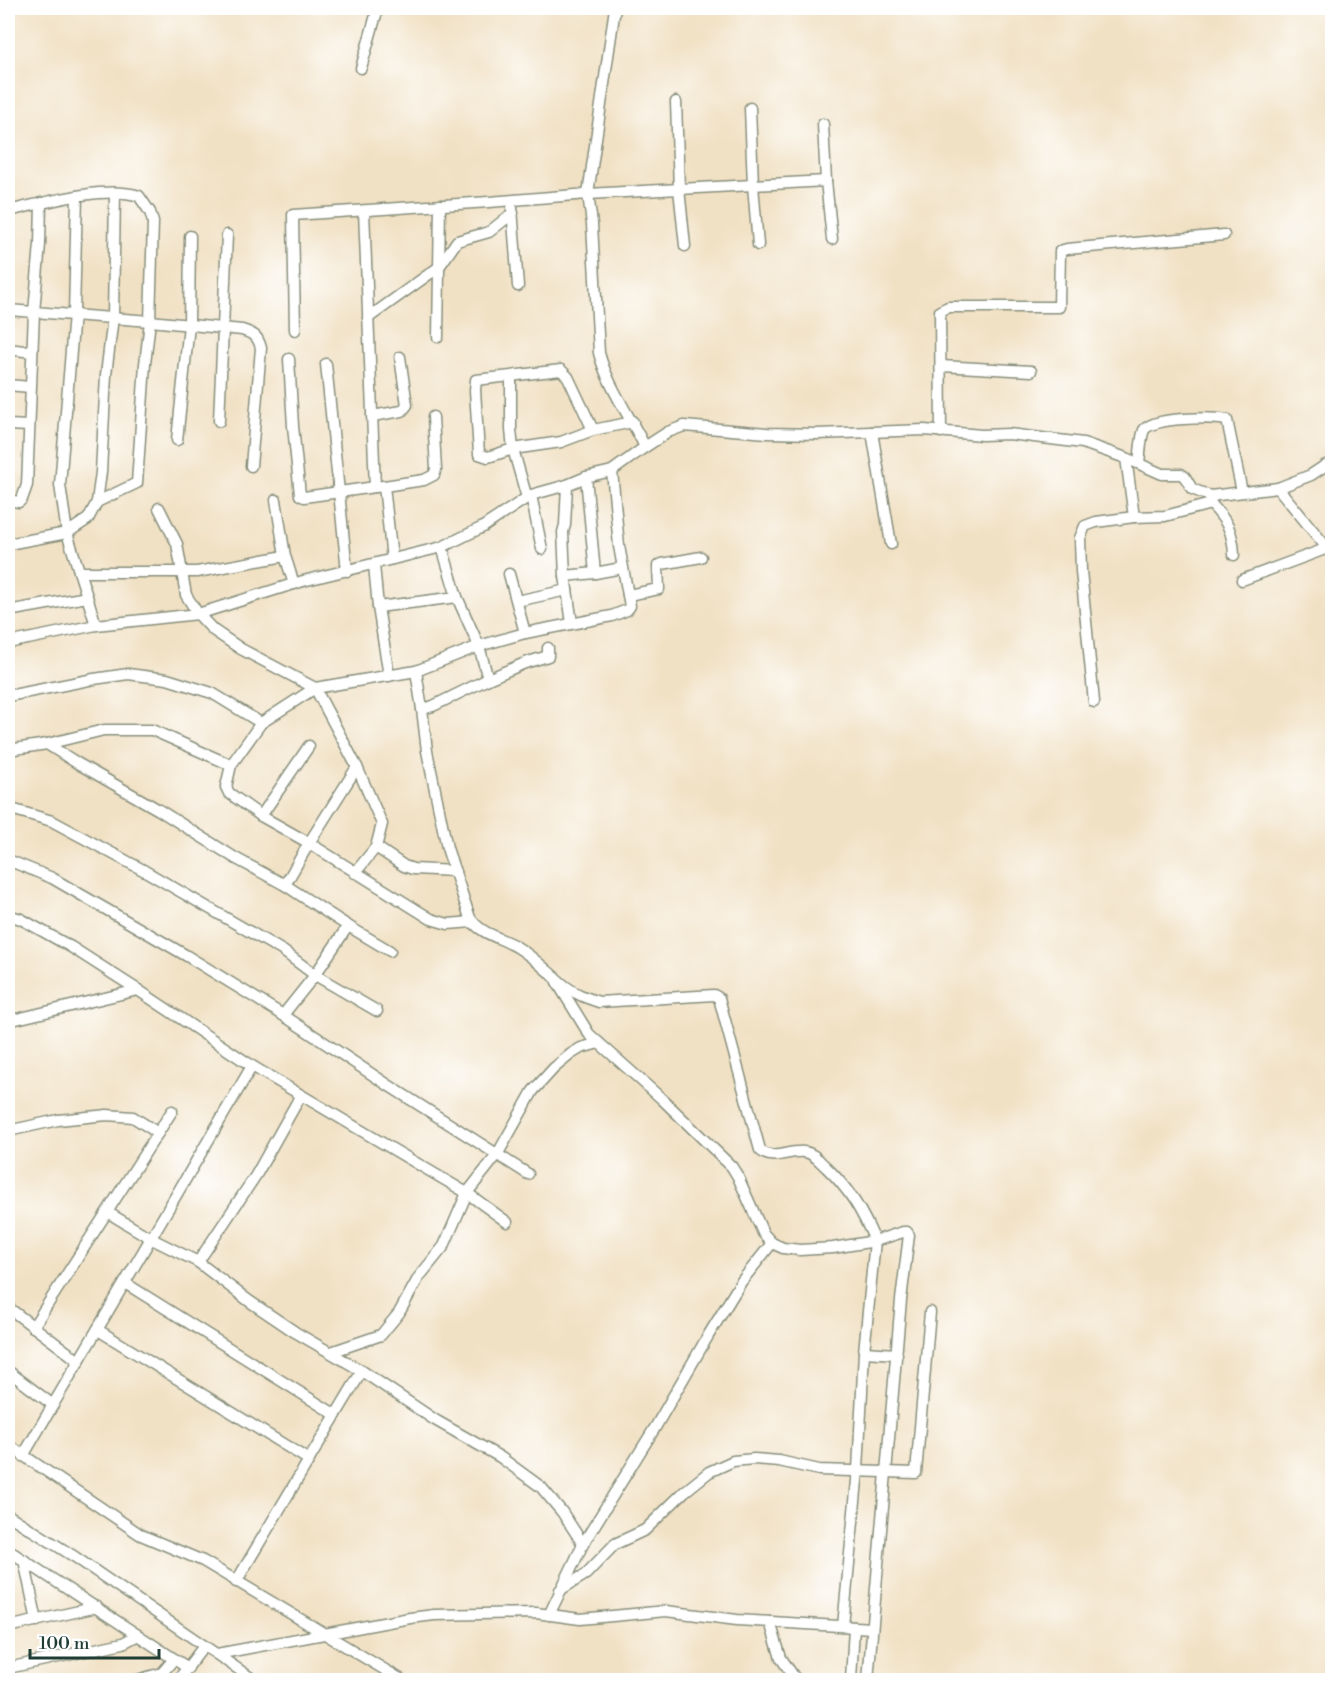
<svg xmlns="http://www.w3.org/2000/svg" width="1340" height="1688" font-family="'Libre Bodoni',serif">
	<rect width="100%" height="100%" fill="#fff"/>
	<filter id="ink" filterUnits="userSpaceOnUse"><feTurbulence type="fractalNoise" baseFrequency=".0167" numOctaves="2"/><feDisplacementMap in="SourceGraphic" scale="12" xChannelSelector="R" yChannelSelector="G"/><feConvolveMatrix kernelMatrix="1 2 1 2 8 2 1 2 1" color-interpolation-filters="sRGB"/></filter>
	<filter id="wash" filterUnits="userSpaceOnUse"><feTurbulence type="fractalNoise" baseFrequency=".008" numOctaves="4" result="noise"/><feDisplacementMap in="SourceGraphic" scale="24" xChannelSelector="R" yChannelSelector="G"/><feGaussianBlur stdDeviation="1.35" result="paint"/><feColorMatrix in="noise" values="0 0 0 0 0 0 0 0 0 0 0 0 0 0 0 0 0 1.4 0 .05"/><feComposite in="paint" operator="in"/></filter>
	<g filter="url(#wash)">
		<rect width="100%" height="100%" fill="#f1e1c4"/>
	</g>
	<g filter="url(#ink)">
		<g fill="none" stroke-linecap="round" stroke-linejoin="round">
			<defs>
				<g id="minor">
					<path d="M615,8L588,194L826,181"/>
					<path d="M361,68L378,8"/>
					<path d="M676,102L679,189L685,246"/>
					<path d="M750,108L753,185L758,245"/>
					<path d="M823,124L826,181L832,239"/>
					<path d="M77,196L74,314L60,485L67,533L88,519L97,502L101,472L106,375L113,317L115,193"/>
					<path d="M41,203L40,244L34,312L150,321L242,330C254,334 258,336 261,348L251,466"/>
					<path d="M512,208L518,286"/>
					<path d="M8,211C43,203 105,185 139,196L150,212L153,222L150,321L145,364L137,483L97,502"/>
					<path d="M364,211L375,487L384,486L392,559"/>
					<path d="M8,310L34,312L27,485L22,499L19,502L8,500"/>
					<path d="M368,318L439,267L457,241L489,232L513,213"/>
					<path d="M438,337L440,205"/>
					<path d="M8,349L32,352"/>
					<path d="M289,359L293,426L300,495L304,497L375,487"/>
					<path d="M326,364L347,571"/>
					<path d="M941,366L1031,371"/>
					<path d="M511,377V430L513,449L527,498"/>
					<path d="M8,385L30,387"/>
					<path d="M372,416L402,411L407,405L400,357"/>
					<path d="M219,421L227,235"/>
					<path d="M8,425L29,426"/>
					<path d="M593,430L568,377L561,370L476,380L475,390L479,454L488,457L513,449L561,442L593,430L633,422"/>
					<path d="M872,432L891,544"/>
					<path d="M941,432L940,311L948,307H1059L1060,251L1067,249L1224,235"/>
					<path d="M177,440L189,325L190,236"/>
					<path d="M645,447L668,432L684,426L767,433L817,434L924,430L982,435L1009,434L1083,443L1126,458L1162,474H1181L1185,477L1192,489L1210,496L1278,488"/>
					<path d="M1126,458L1134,517"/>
					<path d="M1139,463C1140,455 1141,436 1144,430C1152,417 1213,417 1227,420L1242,492"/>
					<path d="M1332,465H1326L1311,475L1278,488L1332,554"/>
					<path d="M586,477L595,573"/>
					<path d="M567,485L565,525L563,532L565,576L572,623"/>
					<path d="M384,486L424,480L434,475L436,469L433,417"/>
					<path d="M531,495L542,549"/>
					<path d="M276,500L285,556L294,584"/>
					<path d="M1211,504C1227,521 1233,531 1234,555"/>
					<path d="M159,508L177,544L186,595L198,614L213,630L241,649L315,688L416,671L479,646L457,597L442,547"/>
					<path d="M8,544L67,533L96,625L198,614L303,581L442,547L483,527L531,495L567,485L586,477L612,471L645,447C630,416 608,387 599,353L592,224L588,194L489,202L293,215L295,330"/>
					<path d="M374,565L378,607L389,676"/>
					<path d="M79,572H197L285,556"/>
					<path d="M509,574L525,633"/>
					<path d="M565,576L595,573L622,568"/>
					<path d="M1242,580L1328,548"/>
					<path d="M628,595L659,589L658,566L662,564L701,557"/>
					<path d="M517,601L567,590"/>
					<path d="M378,607L457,597"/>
					<path d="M8,611L87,597"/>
					<path d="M8,643L96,625"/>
					<path d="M416,671L422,709L433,706L488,679L479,646L525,633L612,616L627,610L630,606L619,546L612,471"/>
					<path d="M488,679L525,663L548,656V648"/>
					<path d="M8,696L94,679L128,674L167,679L212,693L261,723"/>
					<path d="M1094,702L1081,571L1080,538L1085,526L1096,522L1134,517L1165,516L1211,504L1210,496"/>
					<path d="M422,709L427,751L447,848L470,918C480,934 502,938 517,947C535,958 549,973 565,986C575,994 587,998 599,1002L714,995L719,998L760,1150C772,1162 788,1150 804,1152C814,1153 819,1161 826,1167C850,1190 862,1211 875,1241L903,1232H907L909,1235L901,1300L868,1680"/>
					<path d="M47,744L77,763L159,810L235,858L285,885L348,926L390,951"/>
					<path d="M8,750L47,744L104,730H152L231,765L226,787L229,793L261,816L309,843L431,919L448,924L473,922"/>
					<path d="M231,765L261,723L315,688L357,767L382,824L376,847L355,873"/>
					<path d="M8,808L52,821L145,871L283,951L315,975L283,1015L187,956L52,878L8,860"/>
					<path d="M261,816L309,746"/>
					<path d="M376,847L404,866L413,869L455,871"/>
					<path d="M285,885L309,843L357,767"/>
					<path d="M8,915L21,919L71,947L138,990"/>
					<path d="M348,926L315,975L377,1011"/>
					<path d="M557,982L589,1034L662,1099L732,1167L738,1177L763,1233L772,1243L783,1248L800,1250L833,1248L875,1241L864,1352L858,1470L843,1626"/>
					<path d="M283,1015L388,1085L528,1174"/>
					<path d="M8,1021L138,990L252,1066L467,1193L507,1222"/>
					<path d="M8,1131L58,1120L107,1115L133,1117L158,1133"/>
					<path d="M107,1212L152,1239L198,1262L249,1301L295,1332L362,1371L435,1420L500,1457L541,1487L562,1512L583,1544"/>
					<path d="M198,1262L256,1175L301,1095"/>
					<path d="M125,1283L336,1415"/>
					<path d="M10,1309L79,1361"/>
					<path d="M33,1327L172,1111"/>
					<path d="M98,1330L309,1460"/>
					<path d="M331,1352L381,1335L399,1313L419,1277L444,1246L467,1193L497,1155L533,1091L554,1068L571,1054L581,1048L599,1043"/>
					<path d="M864,1352L897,1354"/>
					<path d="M8,1371L53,1405"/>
					<path d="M8,1445L141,1535L203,1561L402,1680"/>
					<path d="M23,1456L252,1066"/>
					<path d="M8,1515L75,1557L254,1680"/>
					<path d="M8,1550L188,1668"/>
					<path d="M24,1560L37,1621"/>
					<path d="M236,1582L362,1371"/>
					<path d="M560,1590L586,1574L615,1544L645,1530L684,1492L709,1472L733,1461L754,1459L779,1461L819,1470L916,1473L930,1312"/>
					<path d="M549,1615L583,1544L656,1426L708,1336L741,1282L772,1243"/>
					<path d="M770,1622L781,1658L796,1680"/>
					<path d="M8,1627L97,1607"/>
					<path d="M217,1654L410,1618L434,1615L536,1613L580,1619L666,1611L737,1620L872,1628"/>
					<path d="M8,1668L123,1643L138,1635"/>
					<path d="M8,1670L10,1680"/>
					<path d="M137,1680L162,1673L174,1659"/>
					<path d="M178,1680L204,1646"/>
					<path d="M851,1680L854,1627"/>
				</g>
			</defs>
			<use href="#minor" stroke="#888f7c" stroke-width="13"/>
			<use href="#minor" stroke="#fff" stroke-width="10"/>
		</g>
	</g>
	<rect width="1340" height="1688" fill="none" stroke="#fff" stroke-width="30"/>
	<path d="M30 1649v9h129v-9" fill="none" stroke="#1f3d34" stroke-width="3"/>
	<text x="39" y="1649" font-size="18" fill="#1f3d34" stroke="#ffffff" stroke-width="4.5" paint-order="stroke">100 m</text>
</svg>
